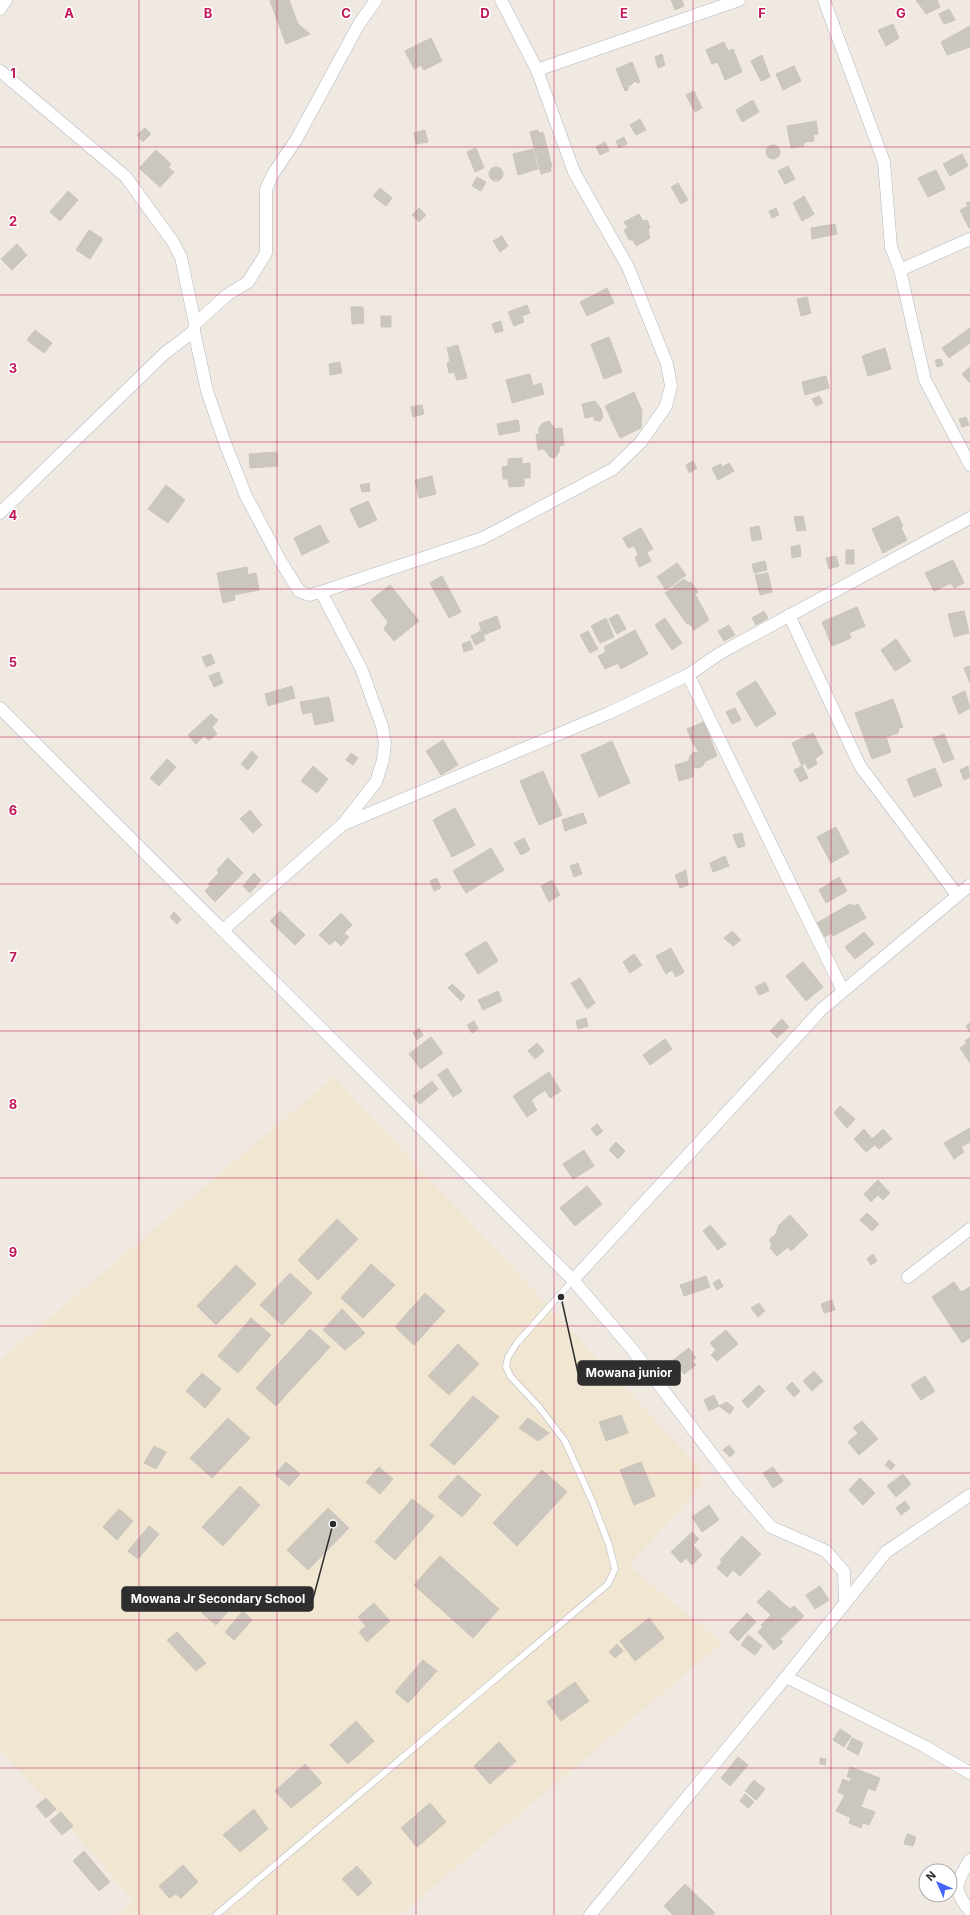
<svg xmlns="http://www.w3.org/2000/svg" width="970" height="1915" font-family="Inter,sans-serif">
	<rect width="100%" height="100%" fill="#efe9e1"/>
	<path fill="#f0e6d1" d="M334,1077L700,1468L703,1483L629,1566L722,1643L400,1915H118L134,1901L0,1749V1360Z"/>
	<g fill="#cbc7bf" stroke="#cbc5ba">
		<path d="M272,0H289L298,24L310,34L286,44L270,1Z"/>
		<path d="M671,0H682L684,6L675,10Z"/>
		<path d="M916,0H937L940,7L926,14Z"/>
		<path d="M949,9L955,20L944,24L939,14Z"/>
		<path d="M893,24L899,38L886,46L878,30Z"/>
		<path d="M970,26V47L947,55L941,42Z"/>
		<path d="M431,38L442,61L424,70L421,65L414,69L405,51Z"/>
		<path d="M724,42L728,51L733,49L742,72L725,80L718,62L712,64L706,50Z"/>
		<path d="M662,54L665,65L658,68L655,57Z"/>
		<path d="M762,55L770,77L761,81L751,61Z"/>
		<path d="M632,62L640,82L637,83L635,81L631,85H628V90L625,91L616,69Z"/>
		<path d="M794,66L801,81L783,90L776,74Z"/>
		<path d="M694,91L702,108L695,112L686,95Z"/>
		<path d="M753,100L759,112L742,122L736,110Z"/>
		<path d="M640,119L646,130L636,135L630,125Z"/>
		<path d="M816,121L818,134L813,135L814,141L804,142V146L791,148L787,126Z"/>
		<path d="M145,128L151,134L143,142L137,135Z"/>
		<path d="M425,130L428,142L416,144L414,133Z"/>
		<path d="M538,130L539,133L543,132L552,167H550L551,171L541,174L530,132Z"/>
		<path d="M624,137L627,144L619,148L616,141Z"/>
		<path d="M605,142L609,151L600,155L596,147Z"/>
		<circle cx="773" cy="152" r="7"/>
		<path d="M476,148L484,168L475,172L467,152Z"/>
		<path d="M533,149L538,169L518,175L513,154Z"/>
		<path d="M156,150L171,164L168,167L174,172L160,187L139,168Z"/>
		<path d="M962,154L968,166L950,176L943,164Z"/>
		<path d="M788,166L795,179L785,184L778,171Z"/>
		<circle cx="496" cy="174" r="7"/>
		<path d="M936,170L945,189L928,197L918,178Z"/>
		<path d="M477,177L486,182L481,191L472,186Z"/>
		<path d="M678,183L688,200L681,204L671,187Z"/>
		<path d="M380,188L392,198L386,206L373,196Z"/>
		<path d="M68,191L78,200L60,221L50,212Z"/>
		<path d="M804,196L814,214L802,221L793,203Z"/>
		<path d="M970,202V228H969L960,210L968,206L966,203Z"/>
		<path d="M419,208L426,215L419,222L412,215Z"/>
		<path d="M776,208L779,215L772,218L769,211Z"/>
		<path d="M639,214L643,221L647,220L650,227L648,230L650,238L636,246L633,240H629L624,230L628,228L624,222Z"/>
		<path d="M835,224L837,234L812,239L811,228Z"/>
		<path d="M89,230L103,239L90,259L76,250Z"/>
		<path d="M502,236L508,246L500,252L493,241Z"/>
		<path d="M17,244L27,255L12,270L1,259Z"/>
		<path d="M607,288L614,303L587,316L580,302Z"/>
		<path d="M807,297L811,313L801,316L797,299Z"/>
		<path d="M527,305L530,313L522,316L524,322L514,326L508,312Z"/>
		<path d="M351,307H363L364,323L352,324Z"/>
		<rect x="381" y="316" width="10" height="11"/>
		<path d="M501,321L503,331L495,333L492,324Z"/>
		<path d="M970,328V343L949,358L942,348Z"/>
		<path d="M35,330L52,343L44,353L27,340Z"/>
		<path d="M609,337L622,372L604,379L591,344Z"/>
		<path d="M458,345L467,378L457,380L454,372L449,373L447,363L450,361L447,348Z"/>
		<path d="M885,348L891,369L868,376L862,356Z"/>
		<path d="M941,359L943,365L937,367L935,360Z"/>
		<path d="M340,362L342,373L330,375L329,364Z"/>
		<path d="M970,367V382H969L962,374Z"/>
		<path d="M530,374L533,386L541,383L544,394L512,403L506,380Z"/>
		<path d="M826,376L829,388L805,395L802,382Z"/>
		<path d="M634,392L642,411L641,428L620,438L605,406Z"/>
		<path d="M819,396L823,403L816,406L812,399Z"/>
		<path d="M595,401L601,409L603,417L600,421L594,420V416L585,418L582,404Z"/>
		<path d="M422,405L424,414L413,417L411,407Z"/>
		<path d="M966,417L969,425L962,427L959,419Z"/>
		<path d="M518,420L520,431L499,435L497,424Z"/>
		<path d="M549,421L555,429L562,428L564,445L559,446L560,450L555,458L550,457L544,449L538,450L536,435L539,434V428L543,423Z"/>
		<path d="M277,452L278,466L250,468L249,454Z"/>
		<path d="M522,458V464L530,463V478H524V486L509,487L508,479H503L502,467L508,466V459Z"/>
		<path d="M693,461L697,468L689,473L686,465Z"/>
		<path d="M729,463L734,471L718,480L712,468L721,464L722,467Z"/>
		<path d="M432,476L436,494L419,498L415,480Z"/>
		<path d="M369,483L370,491L362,492L360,485Z"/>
		<path d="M166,485L185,500L168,523L148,509Z"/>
		<path d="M368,501L377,520L359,528L350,509Z"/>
		<path d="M803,516L806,530L797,531L794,517Z"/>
		<path d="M898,516L903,526L901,528L907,540L883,553L872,529Z"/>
		<path d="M320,525L329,542L302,555L294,538Z"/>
		<path d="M759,526L762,539L752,541L750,528Z"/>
		<path d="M641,528L653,549L639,556L634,546L628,548L623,538Z"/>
		<path d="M800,545L801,556L792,558L791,547Z"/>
		<rect x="846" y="550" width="8" height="14"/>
		<path d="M646,551L651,561L639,567L635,557Z"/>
		<path d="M836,556L839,566L829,569L826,558Z"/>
		<path d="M953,560L964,583L954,588L951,583L934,591L925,573Z"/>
		<path d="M765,561L767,570L754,573L752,564Z"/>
		<path d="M677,563L686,575L666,590L657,577Z"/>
		<path d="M247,567L248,575L256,573L259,590L234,595L235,600L223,603L217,573Z"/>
		<path d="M768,573L772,592L760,595L755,575Z"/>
		<path d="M442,576L461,612L449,618L430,583Z"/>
		<path d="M684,579L689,583L691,582L698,592L695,594L709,620L694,630L690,624H687L665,593Z"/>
		<path d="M390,585L419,621L394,641L384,629L388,622L371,600Z"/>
		<path d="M857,607L865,626L849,633L851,638L832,646L822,622Z"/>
		<path d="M764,611L768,618L756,625L752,618Z"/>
		<path d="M964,611L969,633L954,637L948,614Z"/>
		<path d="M618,614L626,629L617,634L609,619Z"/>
		<path d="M497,616L501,628L483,635L479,623Z"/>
		<path d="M606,618L614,637L600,643L591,626Z"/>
		<path d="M665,618L682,643L672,650L655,625Z"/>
		<path d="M729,625L735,635L724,641L718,631Z"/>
		<path d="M635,630L648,654L621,669L618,663L605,669L598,656L606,652L604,647Z"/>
		<path d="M481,631L485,640L475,645L471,636Z"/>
		<path d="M588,631L598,649L590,653L580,635Z"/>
		<path d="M896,639L911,661L895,671L881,650Z"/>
		<path d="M470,641L473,649L464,652L462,644Z"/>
		<path d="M211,654L215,663L206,667L202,657Z"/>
		<path d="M970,666V683L964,668Z"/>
		<path d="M219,672L223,683L214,687L209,676Z"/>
		<path d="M756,681L776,714L756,727L736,693Z"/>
		<path d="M292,686L295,698L268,706L265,694Z"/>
		<path d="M965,691L970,708L959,714L952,697Z"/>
		<path d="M329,697L334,721L315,725L312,712L303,714L300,702Z"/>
		<path d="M893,699L903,727L899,728L898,733L886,737L891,752L872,759L855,713Z"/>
		<path d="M735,708L741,720L732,724L726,712Z"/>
		<path d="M211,714L218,720L212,727L217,734L209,740L204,736L196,744L188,735Z"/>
		<path d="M704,722L717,756L706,761L693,744L687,729Z"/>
		<path d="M813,733L823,753L815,759L817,764L808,769L805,763L802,766L792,743Z"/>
		<path d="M944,734L954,759L943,763L933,738Z"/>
		<path d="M443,740L458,765L441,775L426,751Z"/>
		<path d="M612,741L630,783L599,797L581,755Z"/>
		<path d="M252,751L258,757L248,770L241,764Z"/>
		<circle cx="697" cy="760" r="8"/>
		<path d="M351,753L358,758L353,765L346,760Z"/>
		<path d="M167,759L176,767L159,786L150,778Z"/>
		<path d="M689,761L694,770L693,777L679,781L675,765Z"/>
		<path d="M313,766L328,779L317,793L301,781Z"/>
		<path d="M802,766L808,778L800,782L794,770Z"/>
		<path d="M968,766L970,777L964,780L960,770Z"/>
		<path d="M935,768L942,786L914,797L907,779Z"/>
		<path d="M543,771L562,815L539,825L520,781Z"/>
		<path d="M455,808L475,845L452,857L433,820Z"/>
		<path d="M250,810L262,825L253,833L240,819Z"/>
		<path d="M583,813L587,823L565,831L562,820Z"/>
		<path d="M836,827L849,853L831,863L817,837Z"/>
		<path d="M742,833L745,846L738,848L733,835Z"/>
		<path d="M524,838L530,850L521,855L514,843Z"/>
		<path d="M491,848L504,870L466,893L453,871Z"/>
		<path d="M725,856L729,866L713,872L710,863Z"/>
		<path d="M228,858L243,873L215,902L205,891L210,886L208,884L219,873L217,870Z"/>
		<path d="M578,863L582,874L574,877L570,866Z"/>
		<path d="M686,870L688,885L680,888L675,875Z"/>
		<path d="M254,873L261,880L250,893L243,886Z"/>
		<path d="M839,877L847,891L826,903L819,890Z"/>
		<path d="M437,878L441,888L434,891L430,881Z"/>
		<path d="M552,880L560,895L549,902L541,886Z"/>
		<path d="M850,904L854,906L858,904L866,918L833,936L831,933L825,937L817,923Z"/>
		<path d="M280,911L305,935L295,945L270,921Z"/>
		<path d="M174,912L181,919L177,924L170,917Z"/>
		<path d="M341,913L352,925L344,933L349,937L341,946L335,940L330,945L319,935Z"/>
		<path d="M732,931L741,940L733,946L724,938Z"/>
		<path d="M864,932L874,944L855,959L845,947Z"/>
		<path d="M486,941L498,961L478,974L465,954Z"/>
		<path d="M671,948L684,972L676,977L672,970L666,974L656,956Z"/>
		<path d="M634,954L642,965L630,973L623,962Z"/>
		<path d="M803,962L823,987L806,1001L786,976Z"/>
		<path d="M580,978L595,1003L587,1009L571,983Z"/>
		<path d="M765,982L769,991L759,995L755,987Z"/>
		<path d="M452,984L465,996L461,1001L448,988Z"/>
		<path d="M498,991L502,1001L483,1010L478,1000Z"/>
		<path d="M586,1018L588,1026L578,1029L576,1021Z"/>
		<path d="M782,1019L789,1027L777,1038L770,1031Z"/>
		<path d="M474,1021L478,1029L472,1033L467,1025Z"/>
		<path d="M970,1023V1032L966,1026Z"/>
		<path d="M419,1028L423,1035L417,1040L413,1033Z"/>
		<path d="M431,1037L443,1053L421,1069L409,1054Z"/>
		<path d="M970,1037V1063L960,1048L967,1043L965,1041Z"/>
		<path d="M665,1039L672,1049L650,1065L643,1055Z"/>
		<path d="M537,1043L544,1051L535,1059L528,1051Z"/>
		<path d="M447,1068L462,1091L453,1097L438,1075Z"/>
		<path d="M549,1072L561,1091L550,1098L545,1090L531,1100L537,1110L527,1117L513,1096Z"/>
		<path d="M432,1081L438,1089L420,1104L413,1096Z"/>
		<path d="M840,1106L855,1119L847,1128L834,1113Z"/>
		<path d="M597,1124L603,1131L597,1136L591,1129Z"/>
		<path d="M970,1128V1144L969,1142L961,1147L964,1152L954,1159L944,1143Z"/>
		<path d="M864,1129L876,1144L866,1152L854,1139Z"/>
		<path d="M883,1129L892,1139L879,1149L871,1140Z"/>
		<path d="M616,1142L625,1151L618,1159L609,1150Z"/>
		<path d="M584,1150L594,1166L573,1179L563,1164Z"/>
		<path d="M878,1180L890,1193L883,1200L878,1195L871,1202L864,1194Z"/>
		<path d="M587,1186L602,1204L575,1226L560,1208Z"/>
		<path d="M867,1213L879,1224L872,1231L860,1220Z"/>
		<path d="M790,1215L808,1235L791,1251L776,1234L779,1225Z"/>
		<path d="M337,1219L358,1239L318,1280L298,1260Z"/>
		<path d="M710,1225L726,1244L718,1250L703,1231Z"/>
		<path d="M776,1234L788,1247L777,1256L770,1248L772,1244L769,1240Z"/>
		<path d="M873,1254L877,1261L871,1265L867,1259Z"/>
		<path d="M371,1264L395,1285L363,1318L341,1298Z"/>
		<path d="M236,1265L256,1284L216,1325L197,1306Z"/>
		<path d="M290,1273L312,1293L282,1325L260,1305Z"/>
		<path d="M706,1276L710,1287L684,1296L680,1285Z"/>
		<path d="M719,1279L723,1286L717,1290L713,1283Z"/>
		<path d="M954,1282L961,1292L970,1287V1338L962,1343L932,1297Z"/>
		<path d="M425,1293L445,1311L414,1345L395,1327Z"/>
		<path d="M832,1300L835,1310L824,1313L821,1304Z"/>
		<path d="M759,1303L765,1311L758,1317L751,1308Z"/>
		<path d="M342,1309L365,1333L345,1350L323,1330Z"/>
		<path d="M251,1318L271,1335L238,1373L218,1356Z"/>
		<path d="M310,1329L330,1347L276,1406L256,1388Z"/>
		<path d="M726,1330L738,1344L717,1361L711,1355L716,1350L710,1343Z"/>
		<path d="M458,1344L479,1364L449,1395L428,1376Z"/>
		<path d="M689,1348L696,1358L692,1360L696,1365L684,1374L673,1360Z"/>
		<path d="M814,1371L823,1381L812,1391L803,1381Z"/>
		<path d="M202,1373L221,1389L205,1408L186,1391Z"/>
		<path d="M925,1376L935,1391L921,1400L911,1385Z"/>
		<path d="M792,1382L800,1391L794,1397L786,1388Z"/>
		<path d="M759,1385L765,1391L748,1408L742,1401Z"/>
		<path d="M714,1395L719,1406L709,1411L704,1400Z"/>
		<path d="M473,1396L499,1417L454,1465L430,1445Z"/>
		<path d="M727,1402L734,1408L730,1414L719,1406Z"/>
		<path d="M621,1415L628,1433L606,1441L599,1422Z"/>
		<path d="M228,1418L250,1438L212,1478L190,1458Z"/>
		<path d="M528,1418L549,1433L538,1441L519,1428Z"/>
		<path d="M862,1421L878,1439L859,1455L848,1442L858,1433L853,1428Z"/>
		<path d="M729,1445L735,1452L730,1457L723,1450Z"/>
		<path d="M154,1446L166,1452L156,1469L144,1463Z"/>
		<path d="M889,1460L895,1465L891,1470L885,1465Z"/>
		<path d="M286,1462L300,1474L289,1486L275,1474Z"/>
		<path d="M641,1462L655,1496L634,1505L620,1470Z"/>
		<path d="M379,1467L393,1479L380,1494L366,1482Z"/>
		<path d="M773,1467L783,1481L773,1488L763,1473Z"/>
		<path d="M542,1470L567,1492L517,1546L493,1523Z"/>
		<path d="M903,1474L911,1484L896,1497L887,1486Z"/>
		<path d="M458,1475L481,1495L462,1517L438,1497Z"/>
		<path d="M860,1478L875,1493L863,1505L849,1490Z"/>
		<path d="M240,1486L260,1505L223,1546L202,1527Z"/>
		<path d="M412,1499L434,1516L395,1560L375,1542Z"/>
		<path d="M905,1501L910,1508L901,1515L896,1508Z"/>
		<path d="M709,1505L719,1520L702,1532L692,1517Z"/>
		<path d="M328,1508L349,1528L308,1570L287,1550Z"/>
		<path d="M119,1509L133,1521L117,1540L103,1527Z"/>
		<path d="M149,1526L159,1534L138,1559L128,1551Z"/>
		<path d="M692,1532L699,1539L693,1545L702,1555L692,1565L686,1558L681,1563L671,1552Z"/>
		<path d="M742,1536L761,1554L740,1576L733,1570L727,1577L717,1568L722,1562L720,1560Z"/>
		<path d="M440,1556L499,1609L473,1638L414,1585Z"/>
		<path d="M820,1586L829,1600L815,1609L806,1595Z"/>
		<path d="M136,1587L142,1596L137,1600L130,1592Z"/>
		<path d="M769,1590L783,1603L790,1609L794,1606L804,1616L780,1639L783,1642L774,1650L758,1632L763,1627L761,1625L771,1615L757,1602Z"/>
		<path d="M219,1594L233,1606L216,1625L202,1613Z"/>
		<path d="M374,1603L390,1621L367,1642L359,1632L366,1626L358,1617Z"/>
		<path d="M243,1611L252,1620L234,1640L225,1632Z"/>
		<path d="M747,1613L756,1622L738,1641L729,1632Z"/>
		<path d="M649,1618L664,1638L635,1661L620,1641Z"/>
		<path d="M177,1632L206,1663L196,1671L167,1640Z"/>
		<path d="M748,1635L762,1646L755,1655L741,1645Z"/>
		<path d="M617,1644L623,1651L615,1658L609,1652Z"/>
		<path d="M423,1660L437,1671L408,1703L395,1692Z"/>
		<path d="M575,1682L589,1701L561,1721L547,1702Z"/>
		<path d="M356,1721L374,1741L348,1764L330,1745Z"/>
		<path d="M840,1729L851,1736L844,1747L833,1740Z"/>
		<path d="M852,1738L863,1743L858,1755L847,1749Z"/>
		<path d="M499,1742L516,1761L490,1784L474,1766Z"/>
		<path d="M738,1757L748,1765L730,1786L721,1778Z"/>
		<path d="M820,1758L826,1759L825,1765L820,1764Z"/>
		<path d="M305,1764L322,1783L291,1808L275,1791Z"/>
		<path d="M850,1767L880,1778L875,1791L868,1788L861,1807L875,1812L869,1825L863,1823L861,1828L849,1823L851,1818L836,1811L845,1795L838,1792L843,1779L850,1782L851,1778L847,1777Z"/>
		<path d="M754,1780L765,1789L756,1800L745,1791Z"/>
		<path d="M745,1794L754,1802L748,1808L740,1801Z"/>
		<path d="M46,1798L56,1809L46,1818L36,1806Z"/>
		<path d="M430,1803L446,1822L417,1847L401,1828Z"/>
		<path d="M254,1809L268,1829L240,1852L223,1835Z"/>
		<path d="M61,1812L73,1826L62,1835L50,1821Z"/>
		<path d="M907,1834L916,1837L913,1846L904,1844Z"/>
		<path d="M84,1851L110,1882L99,1891L73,1861Z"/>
		<path d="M183,1865L198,1882L181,1898L176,1894L169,1898L159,1886Z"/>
		<path d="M357,1866L372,1883L358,1896L342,1879Z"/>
		<path d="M685,1884L715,1913L713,1915H673L664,1906Z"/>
	</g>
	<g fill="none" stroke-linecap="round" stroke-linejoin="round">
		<defs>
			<path id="lane" d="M216,1915L608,1584L615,1569L609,1545L593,1503L565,1441L539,1407L511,1377L506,1367L508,1357L517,1343L573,1280"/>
			<g id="street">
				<path d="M824,0L884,162L891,247L900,270L925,380L970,465"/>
				<path d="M0,9L6,0"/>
				<path d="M537,70L739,0"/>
				<path d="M0,71L126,177L173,242L181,257L195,324L194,331L165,353L0,513"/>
				<path d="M900,270L970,239"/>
				<path d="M195,324L227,295L248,282L266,253V189L273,174L296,140L359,24L376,0"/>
				<path d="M194,331L207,391L225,443L246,496L280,560L299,591L309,595L321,592"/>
				<path d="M789,615L860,766L957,895"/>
				<path d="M688,675L843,991"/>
				<path d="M0,708L573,1280L632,1349L737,1487L771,1527L826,1551L844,1572L845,1602"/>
				<path d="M344,824L609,713L688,675L722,652L970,518"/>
				<path d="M223,930L343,824L376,782L383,760L385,743L382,726L361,668L321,592L483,538L613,469L641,442L666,406L671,386L667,364L628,267L574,172L537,70L501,0"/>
				<path d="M908,1277L970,1229"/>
				<path d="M573,1280L822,1009L970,885"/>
				<path d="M786,1677L924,1746L970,1773"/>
				<path d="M970,1860C956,1884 951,1887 970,1911"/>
				<path d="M590,1915L786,1677L886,1552L970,1495"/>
			</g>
		</defs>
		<use href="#lane" stroke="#b4b7c1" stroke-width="7"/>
		<use href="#street" stroke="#b4b7c1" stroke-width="13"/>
		<use href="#lane" stroke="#fff" stroke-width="6"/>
		<use href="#street" stroke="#fff" stroke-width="12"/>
	</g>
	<path fill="none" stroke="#c2185b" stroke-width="1" stroke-opacity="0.55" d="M139,0V1915M277,0V1915M416,0V1915M554,0V1915M693,0V1915M831,0V1915M0,147H970M0,295H970M0,442H970M0,589H970M0,737H970M0,884H970M0,1031H970M0,1178H970M0,1326H970M0,1473H970M0,1620H970M0,1768H970"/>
	<g font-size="13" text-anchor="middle" font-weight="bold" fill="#c2185b" stroke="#fff" stroke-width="3" stroke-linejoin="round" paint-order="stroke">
		<text x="69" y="18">A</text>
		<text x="208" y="18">B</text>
		<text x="346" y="18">C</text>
		<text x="485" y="18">D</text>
		<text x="624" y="18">E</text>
		<text x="762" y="18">F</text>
		<text x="901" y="18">G</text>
		<text x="13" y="78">1</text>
		<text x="13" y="226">2</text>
		<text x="13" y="373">3</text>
		<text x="13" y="520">4</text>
		<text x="13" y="667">5</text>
		<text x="13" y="815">6</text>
		<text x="13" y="962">7</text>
		<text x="13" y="1109">8</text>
		<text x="13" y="1257">9</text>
	</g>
	<path fill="none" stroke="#2e2e2e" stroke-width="1.5" d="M561 1297L578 1373M333 1524L313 1599"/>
	<g fill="#2e2e2e" stroke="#fff" stroke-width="1.5">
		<circle cx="561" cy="1297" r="4"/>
		<circle cx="333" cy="1524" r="4"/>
	</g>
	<g fill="#2e2e2e" stroke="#2e2e2e" stroke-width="1.5">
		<rect x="578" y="1361" width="102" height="24" rx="4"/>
		<rect x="122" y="1587" width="191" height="24" rx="4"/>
	</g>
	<g font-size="12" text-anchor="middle" font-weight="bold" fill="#fff">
		<text x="629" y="1377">Mowana junior</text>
		<text x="218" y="1603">Mowana Jr Secondary School</text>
	</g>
	<g transform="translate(938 1883) rotate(315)"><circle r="19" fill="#ffffff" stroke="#ababab"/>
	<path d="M0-3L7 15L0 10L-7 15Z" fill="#4264fb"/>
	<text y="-6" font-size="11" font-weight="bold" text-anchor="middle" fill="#2e2e2e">N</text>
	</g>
</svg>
